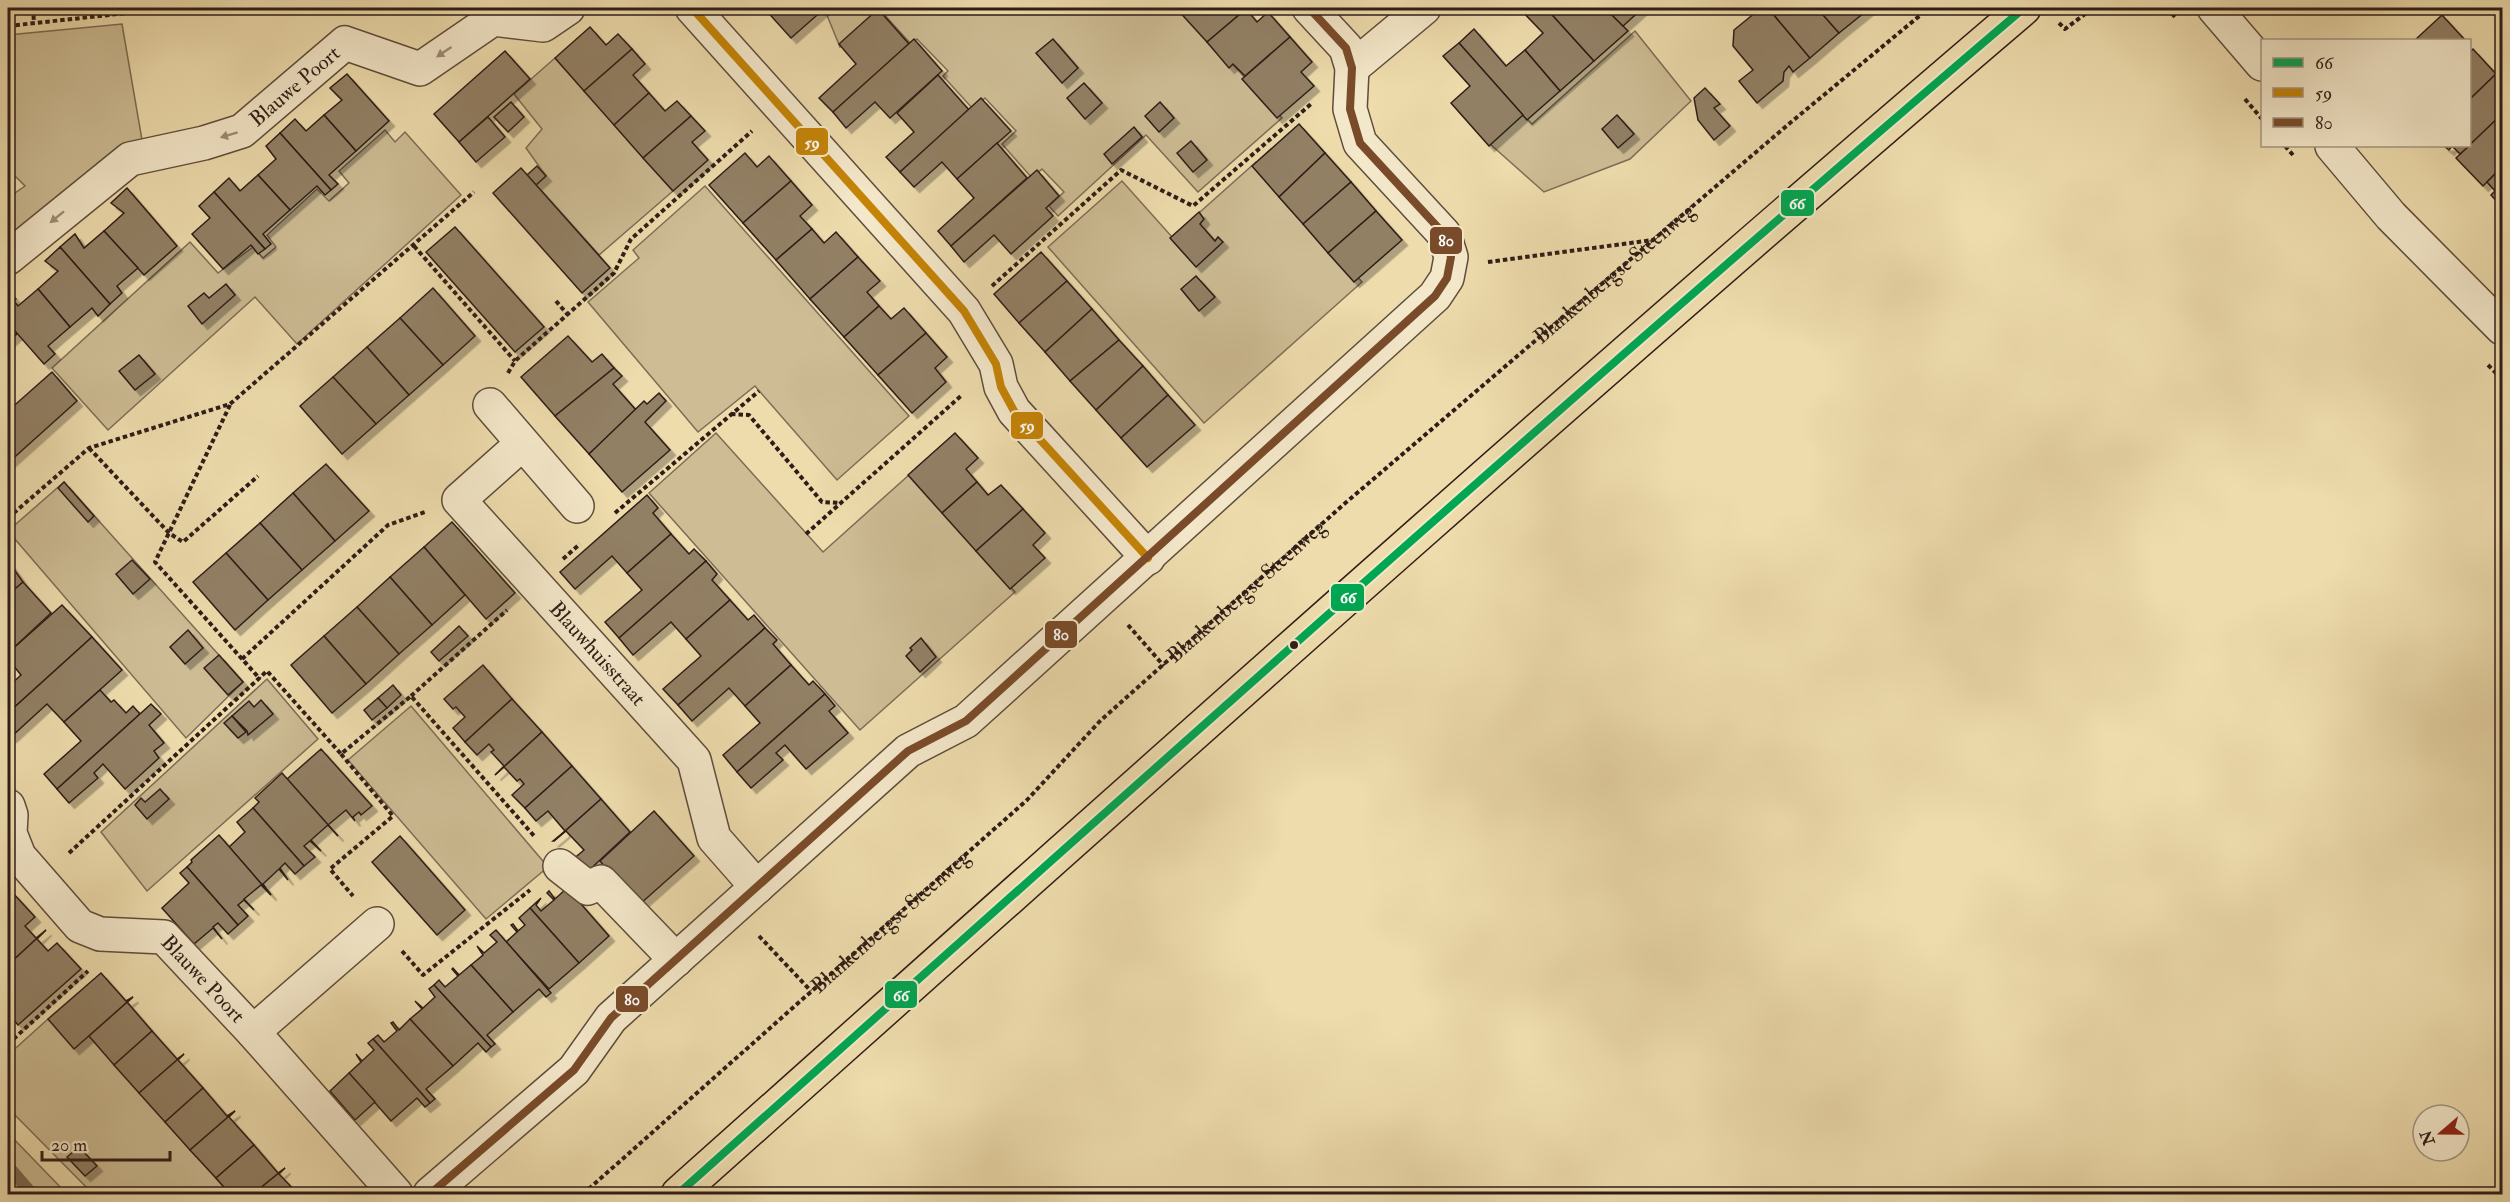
<svg xmlns="http://www.w3.org/2000/svg" width="2510" height="1202" font-family="'IM FELL Double Pica',serif">
	<defs>
		<filter id="shadow"><feDropShadow dx="5.5" dy="5.5" stdDeviation="0" flood-color="#0004"/></filter>
	</defs>
	<rect width="100%" height="100%" fill="#eedcad"/>
	<filter id="stains"><feTurbulence type="fractalNoise" baseFrequency=".00333" numOctaves="4"/><feColorMatrix values="0 0 0 0 .2 0 0 0 0 .09 0 0 0 0 .02 0 0 0 .5 -.17"/></filter>
	<radialGradient id="worn" r=".72"><stop offset=".6" stop-color="#630" stop-opacity="0"/><stop offset="1" stop-color="#630" stop-opacity=".3"/></radialGradient>
	<g fill="#cdbc94" stroke="#7e6c56" stroke-width="1.5">
		<path d="M824,8H1181L1282,118L1198,192L1146,135L1058,216L1049,206L1064,192L1042,169L1032,178L1002,144L1016,131L985,98L973,109L943,76L948,71L917,39L911,44L880,10L840,47Z"/>
		<path d="M122,24L142,140L8,237V198L25,186L8,169V35Z"/>
		<path d="M1635,31L1691,101L1630,159L1544,192L1490,144L1522,114L1532,124Z"/>
		<path d="M555,58L673,191L599,255L536,185L546,176L526,148L542,129L514,94Z"/>
		<path d="M385,130L395,142L405,132L461,195L297,344L255,297L108,430L52,368L190,242L218,273L253,247L263,258L276,247L267,235L317,189L329,201L349,183L339,171Z"/>
		<path d="M1256,162L1362,282L1204,423L1048,247L1122,181L1172,237Z"/>
		<path d="M705,186L909,416L837,480L755,386L698,432L588,302L639,258L633,250Z"/>
		<path d="M716,433L823,552L910,474L1015,592L860,730L649,493Z"/>
		<path d="M64,482L243,682L186,738L8,531Z"/>
		<path d="M267,679L318,739L147,891L101,832Z"/>
		<path d="M411,706L548,867L486,919L348,760Z"/>
		<path d="M48,1019L74,1048L89,1036L230,1194H93L8,1108V1055Z"/>
		<path d="M8,1133L67,1194H8Z"/>
	</g>
	<g fill="none" stroke-linecap="round" stroke-linejoin="round">
		<path stroke="#7a6952" stroke-width="12" d="M8,1166L32,1194"/>
	</g>
	<g fill="#928065" stroke="#2e1d17" stroke-width="1.5" filter="url(#shadow)">
		<path d="M764,8H823L824,9L791,38Z"/>
		<path d="M1176,8H1244L1246,9L1207,42Z"/>
		<path d="M1519,8H1546L1594,61L1560,91L1525,50L1543,33Z"/>
		<path d="M1546,8H1605L1628,31L1594,61Z"/>
		<path d="M1605,8H1643L1623,26Z"/>
		<path d="M1761,8H1768L1810,58L1793,72L1789,66L1784,72L1783,81L1757,103L1739,81L1753,70L1733,46L1734,30Z"/>
		<path d="M1768,8H1817L1839,33L1810,58Z"/>
		<path d="M1817,8H1870L1839,33Z"/>
		<path d="M878,9L909,44L833,112L819,98L856,64L839,44Z"/>
		<path d="M1246,9L1257,22L1268,12L1290,37L1245,76L1233,64L1229,68L1207,42Z"/>
		<path d="M2442,15L2465,40H2415Z"/>
		<path d="M590,27L606,45L618,34L632,49L584,91L555,58Z"/>
		<path d="M1474,29L1506,66L1525,50L1560,91L1527,120L1459,43Z"/>
		<path d="M1290,37L1312,62L1301,72L1314,86L1277,118L1242,79Z"/>
		<path d="M914,39L942,71L890,118L875,102L846,128L833,112Z"/>
		<path d="M1053,39L1078,68L1062,83L1036,53Z"/>
		<path d="M1459,43L1523,115L1489,146L1451,103L1470,86L1443,56Z"/>
		<path d="M632,49L645,64L633,75L649,93L614,125L584,91Z"/>
		<path d="M2473,49L2496,74L2470,99V52Z"/>
		<path d="M505,51L530,79L459,142L434,114Z"/>
		<path d="M347,74L389,121L356,151L324,115L342,100L330,88Z"/>
		<path d="M2496,74L2502,80V114L2470,145V99Z"/>
		<path d="M938,75L969,110L900,172L886,157L914,132L897,113Z"/>
		<path d="M1084,83L1102,103L1085,119L1067,98Z"/>
		<path d="M1705,88L1720,104L1714,108L1730,126L1714,140L1698,120L1694,98Z"/>
		<path d="M649,93L665,111L677,101L691,116L643,158L614,125Z"/>
		<path d="M981,98L1011,131L957,179L942,162L914,187L900,172Z"/>
		<path d="M511,102L524,117L508,132L494,117Z"/>
		<path d="M1160,102L1174,118L1159,132L1145,116Z"/>
		<path d="M2502,114V167L2483,186L2456,158Z"/>
		<path d="M324,115L356,151L329,175L338,184L331,190L280,133L295,119L306,131Z"/>
		<path d="M1617,115L1634,134L1618,148L1602,129Z"/>
		<path d="M691,116L705,131L692,142L708,160L673,191L643,158Z"/>
		<path d="M488,117L505,137L476,162L459,142Z"/>
		<path d="M1299,124L1325,153L1279,197L1252,166Z"/>
		<path d="M1134,127L1142,137L1112,164L1104,154Z"/>
		<path d="M280,133L331,190L325,195L317,186L290,210L258,175L276,159L266,146Z"/>
		<path d="M1191,141L1207,160L1193,172L1177,153Z"/>
		<path d="M997,143L1027,178L951,246L938,231L974,198L957,179Z"/>
		<path d="M2444,146H2469L2460,154L2452,146L2449,150Z"/>
		<path d="M745,153L757,167L769,156L791,181L743,223L709,185Z"/>
		<path d="M1325,153L1351,182L1303,224L1279,197Z"/>
		<path d="M537,166L546,176L536,185L527,175Z"/>
		<path d="M2502,167V207L2491,195L2495,191L2487,182Z"/>
		<path d="M521,168L610,268L582,293L493,193Z"/>
		<path d="M1037,170L1059,196L1046,208L1053,216L1011,254L994,235L964,262L951,246Z"/>
		<path d="M258,175L290,210L263,234L271,244L265,249L214,192L229,178L240,191Z"/>
		<path d="M791,181L812,205L800,216L812,229L776,260L743,223Z"/>
		<path d="M1351,182L1376,211L1328,253L1303,224Z"/>
		<path d="M127,188L177,246L144,275L104,231L124,213L111,203Z"/>
		<path d="M214,192L265,249L258,254L251,245L223,269L192,234L210,218L199,206Z"/>
		<path d="M1376,211L1402,240L1354,282L1328,253Z"/>
		<path d="M1199,212L1204,219L1200,224L1215,241L1218,237L1223,242L1196,267L1170,238Z"/>
		<path d="M455,227L544,327L515,352L426,252Z"/>
		<path d="M812,229L824,243L836,232L858,257L810,299L776,260Z"/>
		<path d="M104,231L138,268L117,286L122,293L110,304L60,247L75,234L84,248Z"/>
		<path d="M60,247L110,304L98,316L92,308L70,327L38,289L58,271L45,261Z"/>
		<path d="M1041,252L1067,281L1019,323L994,294Z"/>
		<path d="M858,257L880,281L867,292L879,306L844,337L810,299Z"/>
		<path d="M1196,276L1215,297L1199,311L1181,289Z"/>
		<path d="M1067,281L1092,309L1045,352L1019,323Z"/>
		<path d="M226,284L235,295L202,324L188,306L204,293L209,298Z"/>
		<path d="M433,288L475,336L443,365L400,318Z"/>
		<path d="M38,289L70,327L48,346L55,354L44,364L8,323V293L9,292L16,299L14,301L18,306Z"/>
		<path d="M879,306L891,319L904,308L926,333L878,375L844,337Z"/>
		<path d="M1092,309L1119,340L1070,381L1045,352Z"/>
		<path d="M400,318L443,365L409,395L367,347Z"/>
		<path d="M8,323L17,334L8,342Z"/>
		<path d="M926,333L947,357L935,368L946,382L912,413L878,375Z"/>
		<path d="M568,336L592,362L602,354L614,368L555,416L521,377Z"/>
		<path d="M1119,340L1143,366L1096,410L1070,381Z"/>
		<path d="M367,347L409,395L376,424L333,377Z"/>
		<path d="M139,355L155,374L135,390L119,371Z"/>
		<path d="M1143,366L1168,395L1121,438L1096,410Z"/>
		<path d="M614,368L622,376L613,384L636,410L589,454L555,416Z"/>
		<path d="M52,372L77,401L8,463V411Z"/>
		<path d="M333,377L376,424L342,454L300,406Z"/>
		<path d="M659,393L666,401L645,422L670,450L622,492L589,454L644,401L647,404Z"/>
		<path d="M1168,395L1195,425L1147,467L1121,438Z"/>
		<path d="M955,433L978,458L966,469L977,482L942,513L908,475Z"/>
		<path d="M326,464L369,511L335,541L293,493Z"/>
		<path d="M64,482L94,516L88,522L58,488Z"/>
		<path d="M977,482L988,495L1001,485L1023,509L976,551L942,513Z"/>
		<path d="M293,493L335,541L302,570L260,523Z"/>
		<path d="M647,495L658,508L653,513L671,534L627,573L612,556L575,589L560,572Z"/>
		<path d="M1023,509L1045,533L1033,545L1045,558L1010,589L976,551Z"/>
		<path d="M452,522L515,593L486,619L424,547Z"/>
		<path d="M260,523L302,570L268,600L226,553Z"/>
		<path d="M671,534L689,554L694,549L706,561L619,638L605,622L642,590L627,573Z"/>
		<path d="M424,547L465,595L432,625L390,577Z"/>
		<path d="M226,553L268,600L235,630L193,582Z"/>
		<path d="M132,560L150,579L133,594L116,574Z"/>
		<path d="M8,561L23,582L8,595Z"/>
		<path d="M706,561L717,574L712,580L730,600L686,639L671,622L633,655L619,638Z"/>
		<path d="M390,577L432,625L399,654L357,607Z"/>
		<path d="M23,582L51,613L8,653V595Z"/>
		<path d="M730,600L748,620L754,615L765,628L678,705L663,689L701,656L686,639Z"/>
		<path d="M62,605L92,637L8,713V687L21,675L8,659V653Z"/>
		<path d="M357,607L399,654L366,684L324,636Z"/>
		<path d="M459,626L468,636L439,661L431,652Z"/>
		<path d="M765,628L777,640L773,644L791,665L745,706L729,688L692,721L678,705Z"/>
		<path d="M188,630L203,648L185,664L170,647Z"/>
		<path d="M324,636L366,684L332,713L291,665Z"/>
		<path d="M92,637L122,670L64,722L47,704L11,737L8,734V713Z"/>
		<path d="M921,638L936,657L920,672L906,656L912,650L910,648Z"/>
		<path d="M219,655L243,682L228,695L204,668Z"/>
		<path d="M483,665L512,699L465,742L453,728L465,717L456,707L453,709L444,699Z"/>
		<path d="M791,665L809,685L813,681L825,694L737,772L723,755L760,723L745,706Z"/>
		<path d="M393,685L401,695L387,708L378,698Z"/>
		<path d="M100,690L111,702L114,700L126,713L133,706L140,714L57,789L44,774L81,741L64,722Z"/>
		<path d="M825,694L835,706L829,711L848,733L806,769L785,745L776,753L783,760L751,788L737,772Z"/>
		<path d="M378,698L387,708L372,720L364,710Z"/>
		<path d="M512,699L542,732L495,775L504,766L491,752L494,750L489,744L477,755L465,742Z"/>
		<path d="M261,700L273,714L248,735L247,731L232,716L249,701L254,707Z"/>
		<path d="M151,704L161,714L149,725L164,743L154,751L159,758L125,789L103,764L94,773L98,778L69,803L57,789Z"/>
		<path d="M232,716L246,732L238,738L224,723Z"/>
		<path d="M542,732L572,766L525,808L512,795L524,784L520,779L517,781L504,767L495,775Z"/>
		<path d="M321,749L372,806L361,815L359,812L353,817L355,821L346,810L328,825L338,836L287,779Z"/>
		<path d="M572,766L601,799L554,841H553L565,831L548,811L536,821L525,808Z"/>
		<path d="M282,773L338,836L328,825L311,840L321,851L310,841L304,846L315,857L304,866L253,808L259,802L255,798Z"/>
		<path d="M160,789L169,799L147,819L135,805L141,798L145,802Z"/>
		<path d="M601,799L630,832L584,875L571,861L584,850L566,831L554,841Z"/>
		<path d="M253,808L304,866L295,874L285,863L280,868L288,880L279,869L263,884L271,895L229,847L245,832L237,822Z"/>
		<path d="M654,811L694,856L639,905L600,861Z"/>
		<path d="M219,835L271,895L261,885L244,899L254,910L244,900L238,905L248,916L238,925L187,867L192,862L191,860Z"/>
		<path d="M400,836L465,910L437,935L372,862Z"/>
		<path d="M187,867L238,925L228,934L218,923L213,927L222,939L213,928L194,944L162,908L189,883L180,873Z"/>
		<path d="M567,888L609,936L579,963L530,908L541,898L536,905L541,911L554,900L547,893L549,891L555,899Z"/>
		<path d="M12,892L35,917L25,926L36,938L46,930L8,965V896Z"/>
		<path d="M530,908L579,963L549,989L506,942L517,932L511,925L513,924L518,931L525,925L519,918Z"/>
		<path d="M46,930L37,939L48,951L57,943L81,969L18,1025L8,1013V965Z"/>
		<path d="M496,930L551,993L546,997L539,989L513,1012L471,965L483,955L477,946L484,953L497,942L490,935Z"/>
		<path d="M471,965L513,1012L487,1035L495,1044L491,1047L434,985L439,980L445,987L458,976L452,969L453,968L459,975Z"/>
		<path d="M101,973L126,1001L133,997L74,1049L48,1019Z"/>
		<path d="M434,985L491,1047L486,1052L478,1043L453,1066L410,1019L422,1009L415,1001L423,1008L435,997L429,989Z"/>
		<path d="M133,997L127,1002L152,1031L114,1065L89,1036Z"/>
		<path d="M410,1019L453,1066L426,1089L435,1099L430,1103L373,1039L378,1035L384,1042L397,1031L391,1023L393,1022L399,1030Z"/>
		<path d="M152,1031L177,1059L184,1054L139,1093L114,1065Z"/>
		<path d="M373,1039L430,1103L425,1107L417,1098L391,1121L349,1073L361,1062L356,1054L362,1061L374,1050L368,1043Z"/>
		<path d="M184,1054L178,1060L203,1088L165,1122L139,1093Z"/>
		<path d="M349,1073L375,1102L355,1120L330,1091Z"/>
		<path d="M203,1088L227,1116L235,1111L190,1150L165,1122Z"/>
		<path d="M235,1111L229,1117L254,1145L216,1178L190,1150Z"/>
		<path d="M254,1145L278,1173L285,1168L253,1194H230L216,1178Z"/>
		<path d="M79,1147L97,1166L85,1176L67,1157Z"/>
		<path d="M285,1168L279,1174L298,1194H253Z"/>
	</g>
	<g fill="none" stroke-linecap="round" stroke-linejoin="round">
		<defs>
			<g id="minor">
				<path d="M692,8L964,311L996,364L1001,387L1014,411L1148,558"/>
				<path d="M2214,8L2262,64"/>
				<path d="M1352,68L1424,8"/>
				<path d="M2332,146L2391,216L2502,328"/>
				<path id="s2" d="M8,258L130,159L204,143L242,131L345,43L420,69L493,19L543,25L568,8"/>
				<path d="M490,405L577,506"/>
				<path id="s3" d="M522,444L459,500L694,760L714,838L757,887"/>
				<path id="s4" d="M8,806L11,815L10,833L19,856L80,926L100,934L164,937L253,1032L396,1194"/>
				<path d="M560,866L588,888L601,882L676,960"/>
				<path d="M253,1032L377,924"/>
				<path d="M430,1194L574,1070L611,1018L908,751L966,721L1435,296L1447,278L1451,257L1444,234L1360,143L1350,109L1352,68L1346,48L1309,8"/>
			</g>
			<path id="major" d="M678,1194C1124,796 1569,396 2024,8"/>
		</defs>
		<use href="#minor" stroke="#5e4d3c" stroke-width="36"/>
		<use href="#major" stroke="#2e1d17" stroke-width="36"/>
		<g stroke="#2e1d17" stroke-width="4" stroke-dasharray="4.5 3" stroke-linecap="butt">
			<path d="M33,8L34,23"/>
			<path d="M2167,8L2176,18"/>
			<path d="M2059,23L2065,29L2093,8"/>
			<path d="M8,26L173,8"/>
			<path d="M2245,99L2262,119"/>
			<path d="M2285,146L2293,155"/>
			<path d="M414,246L515,361"/>
			<path d="M1488,262L1653,240"/>
			<path d="M992,286L1121,170L1193,206L1311,104"/>
			<path d="M556,301L568,315"/>
			<path d="M2488,365L2502,379"/>
			<path d="M508,373L515,361L614,273L631,239L752,131"/>
			<path d="M230,405L155,562L260,679"/>
			<path d="M731,414L749,415L822,502L841,503"/>
			<path d="M89,448L169,533L183,542L258,476"/>
			<path d="M615,513L759,391"/>
			<path d="M8,518L89,448L230,404L474,192"/>
			<path d="M806,534L962,395"/>
			<path d="M563,559L580,544"/>
			<path d="M1128,625L1164,666"/>
			<path d="M242,659L388,525L425,512"/>
			<path d="M411,696L507,610"/>
			<path d="M341,754L393,816L330,869L353,896"/>
			<path d="M69,853L267,671L341,754L411,696L535,837"/>
			<path d="M759,936L811,991"/>
			<path d="M402,951L423,975L530,890"/>
			<path d="M8,1044L88,971"/>
			<path id="s1" d="M583,1194L1027,800L1101,720L1343,505L1790,123L1929,8"/>
		</g>
		<use href="#minor" stroke="#f4e8ca" stroke-width="33"/>
		<use href="#major" stroke="#eedcad" stroke-width="33"/>
		<defs>
			<path id="bus-1" d="M678,1194C1124,796 1569,396 2024,8"/>
			<path id="bus-2" d="M692,8L964,311L996,364L1001,387L1014,411L1148,558"/>
			<path id="bus-3" d="M430,1194L574,1070L611,1018L908,751L966,721L1435,296L1447,278L1451,257L1444,234L1360,143L1350,109L1352,68L1346,48L1309,8"/>
		</defs>
		<use href="#bus-1" stroke="#f4e8ca" stroke-width="12"/>
		<use href="#bus-2" stroke="#f4e8ca" stroke-width="12"/>
		<use href="#bus-3" stroke="#f4e8ca" stroke-width="12"/>
		<use href="#bus-1" stroke="#00a651" stroke-width="8"/>
		<use href="#bus-2" stroke="#c58406" stroke-width="8"/>
		<use href="#bus-3" stroke="#7a4b2a" stroke-width="8"/>
	</g>
	<defs><path id="oneway-solid" d="M-6-.8H1V-3.2L6.5 0L1 3.2V.8H-6Z" transform="scale(1.5)"/></defs>
	<g fill="#9b8d79">
		<use href="#oneway-solid" transform="translate(444 52) rotate(146)"/>
		<use href="#oneway-solid" transform="translate(229 135) rotate(163)"/>
		<use href="#oneway-solid" transform="translate(57 217) rotate(141)"/>
	</g>
	<circle fill="#2e1d17" stroke="#f4e8ca" stroke-width="2" cx="1294" cy="645" r="5"/>
	<g text-anchor="middle" dominant-baseline="central" stroke-width="4.5" stroke-linejoin="round" paint-order="stroke">
		<g font-size="21" fill="#2e1d17" stroke="#f4e8ca">
			<text stroke="none"><textPath href="#s2" startOffset="342">Blauwe Poort</textPath></text>
			<text stroke="none"><textPath href="#s1" startOffset="1383">Blankenbergse Steenweg</textPath></text>
			<text stroke="none"><textPath href="#s1" startOffset="897">Blankenbergse Steenweg</textPath></text>
			<text stroke="none"><textPath href="#s3" startOffset="291">Blauwhuisstraat</textPath></text>
			<text stroke="none"><textPath href="#s1" startOffset="411">Blankenbergse Steenweg</textPath></text>
			<text stroke="none"><textPath href="#s4" startOffset="288">Blauwe Poort</textPath></text>
		</g>
	</g>
	<g stroke="#f4e8ca" stroke-width="2">
		<rect x="795" y="127" width="34" height="29" rx="6" fill="#c58406"/>
		<rect x="1780" y="189" width="35" height="28" rx="6" fill="#00a651"/>
		<rect x="1429" y="226" width="34" height="29" rx="6" fill="#7a4b2a"/>
		<rect x="1010" y="411" width="34" height="29" rx="6" fill="#c58406"/>
		<rect x="1330" y="583" width="35" height="29" rx="6" fill="#00a651"/>
		<rect x="1044" y="620" width="34" height="29" rx="6" fill="#7a4b2a"/>
		<rect x="884" y="980" width="34" height="29" rx="6" fill="#00a651"/>
		<rect x="615" y="985" width="34" height="28" rx="6" fill="#7a4b2a"/>
	</g>
	<g font-size="16" text-anchor="middle" font-weight="bold" fill="#fff">
		<text x="812" y="148">59</text>
		<text x="1797" y="209">66</text>
		<text x="1446" y="246">80</text>
		<text x="1027" y="431">59</text>
		<text x="1348" y="603">66</text>
		<text x="1061" y="640">80</text>
		<text x="901" y="1001">66</text>
		<text x="632" y="1005">80</text>
	</g>
	<rect width="2510" height="1202" fill="none" stroke="#eedcad" stroke-width="30"/>
	<rect x="9" y="9" width="2492" height="1184" fill="none" stroke="#2e1d17" stroke-width="3"/>
	<rect x="15" y="15" width="2480" height="1172" fill="none" stroke="#2e1d17" stroke-width="1.5"/>
	<rect x="2261" y="39" width="210" height="108" fill="#f4e8ca" stroke="#a59782" stroke-width="1.5"/>
	<rect x="2273" y="58" width="30" height="9" fill="#00a651" stroke="#a59782" stroke-width="1.5"/>
	<text x="2315" y="69" font-size="18" fill="#2e1d17">66</text>
	<rect x="2273" y="88" width="30" height="9" fill="#c58406" stroke="#a59782" stroke-width="1.5"/>
	<text x="2315" y="99" font-size="18" fill="#2e1d17">59</text>
	<rect x="2273" y="118" width="30" height="9" fill="#7a4b2a" stroke="#a59782" stroke-width="1.5"/>
	<text x="2315" y="129" font-size="18" fill="#2e1d17">80</text>
	<g transform="translate(2441 1133) rotate(250)"><circle r="28" fill="#f4e8ca" stroke="#a59782" stroke-width="1.5"/>
	<path d="M0-4.5L10 22L0 15L-10 22Z" fill="#8f2418"/>
	<text y="-9" font-size="16" font-weight="bold" text-anchor="middle" fill="#2e1d17">N</text>
	</g>
	<path d="M42 1151v9h128v-9" fill="none" stroke="#2e1d17" stroke-width="3"/>
	<text x="51" y="1151" font-size="18" fill="#2e1d17" stroke="#f4e8ca" stroke-width="4.5" paint-order="stroke">20 m</text>
	<rect width="100%" height="100%" filter="url(#stains)"/>
	<rect width="100%" height="100%" fill="url(#worn)"/>
</svg>
